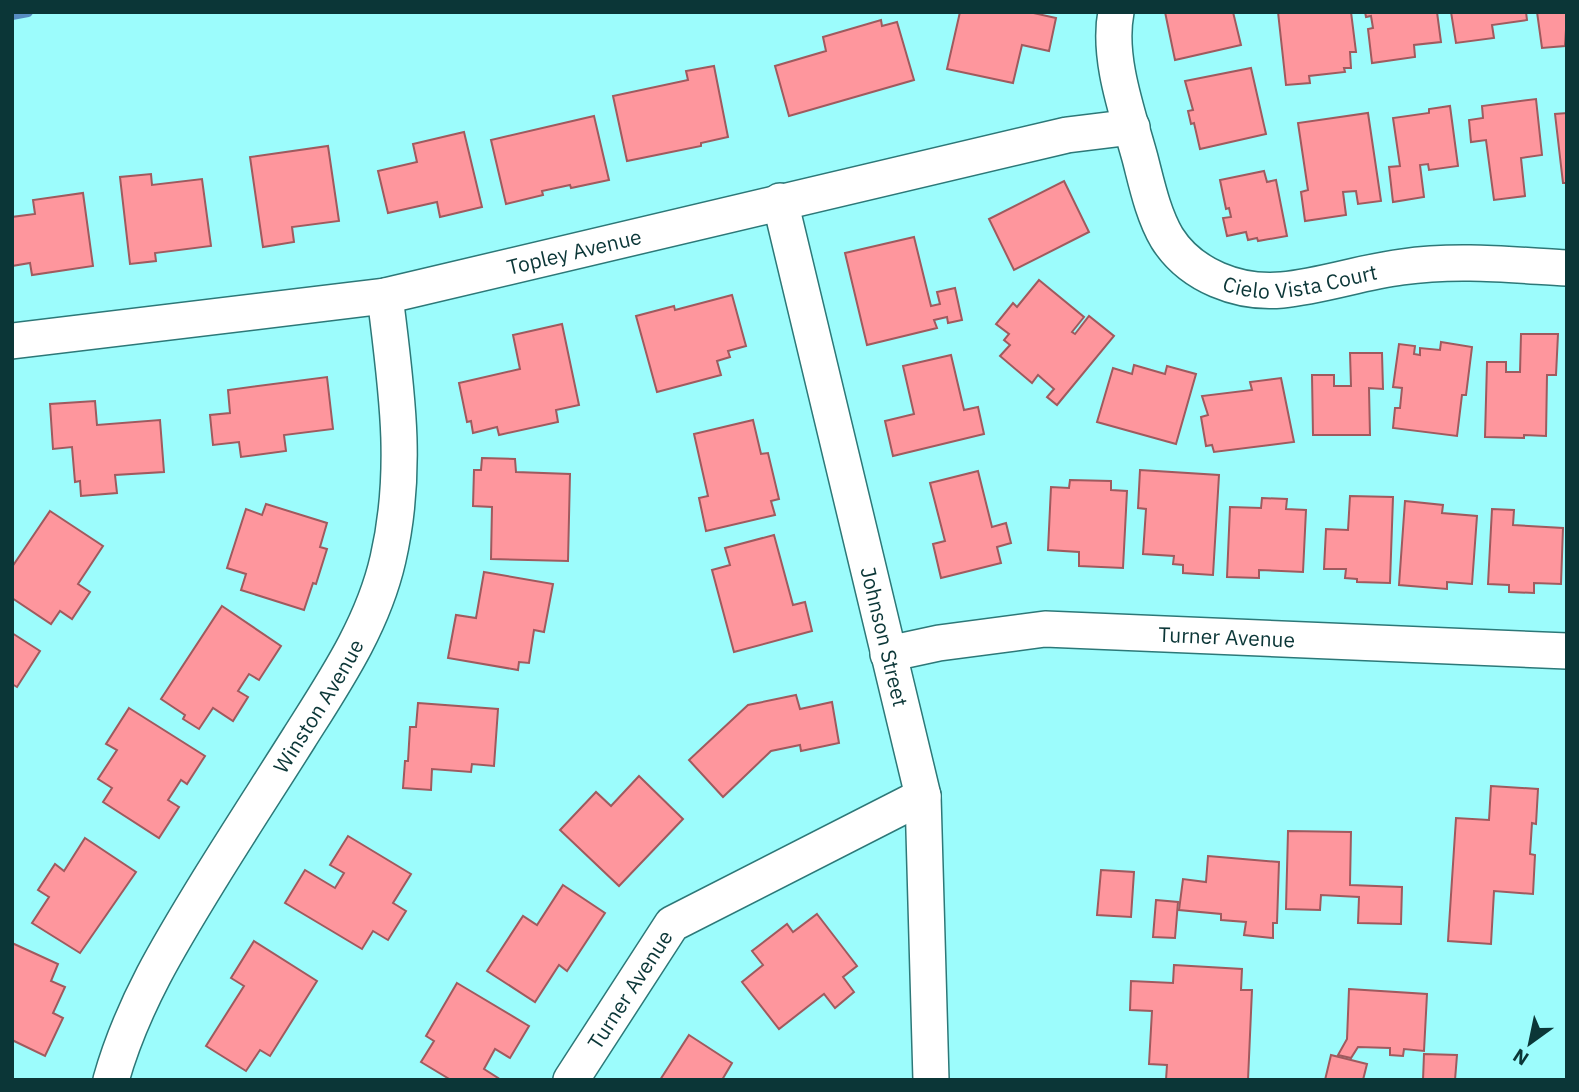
<svg xmlns="http://www.w3.org/2000/svg" width="1579" height="1092" font-family="'IBM Plex Sans',sans-serif">
	<rect width="100%" height="100%" fill="#9cfcfc"/>
	<g fill="none" stroke-linecap="round" stroke-linejoin="round">
		<path stroke="#578cc1" stroke-width="10" d="M12,15L28,12"/>
	</g>
	<g fill="#fe969d" stroke="#9f5a5e" stroke-width="2">
		<path d="M960,12H1029L1056,18L1049,51L1022,45L1013,83L947,69Z"/>
		<path d="M1165,12H1233L1241,45L1175,60Z"/>
		<path d="M1278,12H1351L1356,52H1350L1351,68H1344L1345,72L1309,76L1310,83L1286,85Z"/>
		<path d="M1365,12H1437L1441,42L1414,45L1415,57L1372,63L1368,29L1373,28L1371,16L1366,17Z"/>
		<path d="M1451,12H1526L1527,20L1492,25L1494,38L1456,43Z"/>
		<path d="M1537,12H1567L1565,46L1542,48Z"/>
		<path d="M881,20L882,26L897,22L914,80L789,116L775,66L826,51L823,37Z"/>
		<path d="M714,66L728,137L701,143V146L627,161L613,96L688,80L686,71Z"/>
		<path d="M1251,68L1266,134L1200,149L1194,123L1191,124L1188,111L1193,110L1185,81Z"/>
		<path d="M1536,99L1542,155L1521,158L1525,196L1494,200L1486,140L1471,142L1469,120L1483,118L1482,106Z"/>
		<path d="M1450,106L1458,166L1429,170L1428,164L1420,165L1424,197L1393,202L1389,167L1400,166L1393,118L1429,113V109Z"/>
		<path d="M1368,113L1381,201L1358,204L1356,191L1343,192L1346,215L1305,221L1301,192L1308,190L1298,123Z"/>
		<path d="M1567,113V183H1563L1555,114Z"/>
		<path d="M594,116L609,180L571,188L570,185L542,191L543,195L506,204L491,140Z"/>
		<path d="M464,132L482,207L440,217L437,202L388,213L378,171L417,162L413,144Z"/>
		<path d="M328,146L339,221L292,227L294,242L263,247L250,157Z"/>
		<path d="M1264,171L1267,182L1276,180L1287,236L1258,241L1257,238L1248,240L1246,232L1227,236L1223,218L1231,217L1229,208L1226,209L1220,180Z"/>
		<path d="M151,174L152,185L202,179L211,246L155,253L156,261L130,264L120,177Z"/>
		<path d="M1064,181L1089,232L1014,270L989,219Z"/>
		<path d="M83,193L93,266L32,275L30,263L12,266V217L35,214L33,200Z"/>
		<path d="M914,237L931,306L940,304L937,292L955,288L962,320L948,323L947,317L934,320L937,328L867,345L845,253Z"/>
		<path d="M1039,280L1084,317L1072,332L1075,334L1089,316L1114,336L1057,405L1047,397L1054,389L1038,375L1032,383L1000,356L1010,345L1004,340L1009,334L996,324L1013,303L1017,307Z"/>
		<path d="M732,295L746,346L728,351L730,357L717,361L721,375L657,392L636,316L674,306L675,310Z"/>
		<path d="M562,324L579,405L556,410L558,422L499,435L497,427L473,433L471,421L467,422L459,383L520,369L513,335Z"/>
		<path d="M1521,334H1558L1556,375H1547L1546,436L1524,435V438L1485,437L1487,362H1506V372H1520Z"/>
		<path d="M1441,342L1472,347L1466,395H1462L1457,436L1393,428L1395,408H1400L1402,388L1393,387L1399,344L1415,346L1414,354L1420,355V348L1440,350Z"/>
		<path d="M1350,353H1382L1383,389L1369,388L1370,435H1313L1312,375H1334V386H1351Z"/>
		<path d="M951,355L964,410L978,407L984,434L893,456L885,421L914,414L903,366Z"/>
		<path d="M1134,365L1165,374L1167,366L1196,374L1176,444L1097,422L1113,368L1132,374Z"/>
		<path d="M327,377L333,429L284,435L286,451L241,457L239,442L213,445L210,415L230,413L228,390Z"/>
		<path d="M1281,378L1294,442L1214,452L1212,445L1206,446L1201,417L1208,415L1202,396L1252,390L1250,382Z"/>
		<path d="M95,401L97,425L160,420L164,472L115,475L117,493L81,496L80,481L75,482L72,447L53,449L50,404Z"/>
		<path d="M753,420L761,454L768,453L779,499L771,501L775,515L706,531L699,498L708,496L694,434Z"/>
		<path d="M482,458L515,459L516,472L570,474L568,561L491,559L492,507L473,506L474,470H481Z"/>
		<path d="M1140,470L1219,475L1213,575L1183,573V565L1173,564L1174,556L1143,554L1146,509L1138,508Z"/>
		<path d="M978,471L992,527L1006,523L1011,543L997,547L1001,563L941,578L933,544L945,541L930,483Z"/>
		<path d="M1070,480L1111,481V490L1127,491L1123,568L1079,566V552L1048,550L1051,487L1069,488Z"/>
		<path d="M1350,496L1393,497L1390,583L1357,582V579L1345,578L1346,569H1324L1326,529L1348,530Z"/>
		<path d="M1262,498L1287,499L1286,509L1306,510L1303,572L1259,570V578L1227,577L1230,507L1261,508Z"/>
		<path d="M1405,501L1443,505L1442,513L1477,516L1472,584L1447,582V589L1399,585Z"/>
		<path d="M266,504L327,523L320,547L327,549L316,584L313,583L304,610L241,590L246,574L227,568L246,509L262,515Z"/>
		<path d="M1492,509L1514,510L1513,525L1563,528L1561,584L1534,583V593L1509,592V585L1488,584Z"/>
		<path d="M50,511L103,546L78,584L90,592L72,619L60,611L51,624L12,598V567Z"/>
		<path d="M774,535L793,605L805,602L812,631L734,652L712,570L730,565L725,548Z"/>
		<path d="M484,572L553,584L544,632L534,630L529,663L519,662L518,670L448,658L456,615L476,618Z"/>
		<path d="M222,606L281,646L259,680L249,674L238,691L248,697L233,721L213,708L199,729L183,719L185,715L161,699Z"/>
		<path d="M12,633L40,651L17,687L12,684Z"/>
		<path d="M796,695L800,709L832,702L839,743L801,751L800,745L771,751L723,797L689,760L748,705Z"/>
		<path d="M418,703L498,709L494,766L472,764L471,772L432,769L431,790L403,788L405,761H408L410,727H416Z"/>
		<path d="M129,708L205,756L187,784L181,780L168,800L179,807L159,838L103,802L112,788L98,779L117,750L106,744Z"/>
		<path d="M639,776L683,819L619,886L560,830L596,792L611,806Z"/>
		<path d="M1491,786L1538,789L1536,824L1532,823L1530,854L1535,855L1533,894L1494,891L1491,944L1448,941L1456,818L1489,820Z"/>
		<path d="M1288,831L1351,832L1350,885L1402,887L1401,924L1358,923L1359,897L1321,895L1320,910L1286,909Z"/>
		<path d="M348,836L411,874L393,903L406,911L388,940L373,931L362,949L285,903L305,870L335,888L344,873L330,865Z"/>
		<path d="M85,838L136,872L80,953L32,923L49,897L38,890L55,864L64,871Z"/>
		<path d="M1208,856L1279,862L1277,923H1273V938L1244,935L1246,922L1221,920V914L1179,910L1183,879L1206,882Z"/>
		<path d="M1101,870L1134,872L1131,917L1097,915Z"/>
		<path d="M563,885L605,913L567,971L559,965L535,1002L487,971L523,916L537,925Z"/>
		<path d="M1156,900L1178,902L1175,938L1153,937Z"/>
		<path d="M817,914L857,966L843,977L854,992L835,1008L824,994L779,1029L742,982L763,965L752,951L787,924L793,932Z"/>
		<path d="M254,941L317,981L270,1056L260,1050L246,1071L206,1046L244,986L231,978Z"/>
		<path d="M12,943L58,964L51,981L65,987L53,1013L63,1018L45,1056L12,1040Z"/>
		<path d="M1174,965L1242,969L1241,990H1252L1248,1080H1166L1167,1065L1149,1064L1152,1011L1130,1010L1131,981L1173,983Z"/>
		<path d="M457,983L529,1026L510,1058L495,1049L484,1069L498,1078L496,1080H451L421,1062L434,1041L426,1036Z"/>
		<path d="M1349,989L1427,994L1424,1051L1404,1049L1403,1056L1390,1055V1048L1358,1047L1351,1058L1338,1055L1347,1039Z"/>
		<path d="M689,1035L732,1063L722,1080H660Z"/>
		<path d="M1424,1054L1457,1055L1455,1080H1423Z"/>
		<path d="M1331,1055L1367,1064L1363,1080H1325Z"/>
	</g>
	<g fill="none" stroke-linecap="round" stroke-linejoin="round">
		<defs>
			<g id="street">
				<path id="s1" d="M1116,12C1107,58 1128,114 1140,158C1147,185 1153,214 1167,238C1191,276 1239,294 1282,290C1323,286 1362,272 1402,267C1457,259 1512,265 1567,268"/>
				<path id="s2" d="M780,201L923,796L931,1080"/>
				<path id="s3" d="M12,341L385,296L1067,135L1132,127"/>
				<path id="s4" d="M888,654L939,643L1045,629L1567,651"/>
				<path id="s5" d="M111,1080C132,1005 171,942 211,877C240,830 270,784 299,738C335,681 373,625 388,559C409,468 396,386 385,296"/>
				<path id="s6" d="M571,1080L672,924L923,796"/>
			</g>
		</defs>
		<use href="#street" stroke="#2d7878" stroke-width="38"/>
		<use href="#street" stroke="#fff" stroke-width="35"/>
	</g>
	<g text-anchor="middle" dominant-baseline="central" stroke-width="5" stroke-linejoin="round" paint-order="stroke">
		<g font-size="21" fill="#0b3637" stroke="#9cfcfc">
			<text stroke="none"><textPath href="#s3" startOffset="570">Topley Avenue</textPath></text>
			<text stroke="none"><textPath href="#s1" startOffset="385">Cielo Vista Court</textPath></text>
			<text stroke="none"><textPath href="#s4" startOffset="341">Turner Avenue</textPath></text>
			<text stroke="none"><textPath href="#s2" startOffset="448">Johnson Street</textPath></text>
			<text stroke="none"><textPath href="#s5" startOffset="429">Winston Avenue</textPath></text>
			<text stroke="none"><textPath href="#s6" startOffset="108">Turner Avenue</textPath></text>
		</g>
	</g>
	<rect width="1579" height="1092" fill="none" stroke="#0b3637" stroke-width="28"/>
	<g transform="translate(1530 1043) rotate(213)" stroke="#9cfcfc" stroke-width="5" paint-order="stroke">
	<path d="M0-5L12 26L0 18L-12 26Z" fill="#0b3637"/>
	<text y="-10" font-size="19" font-weight="bold" text-anchor="middle" fill="#0b3637">N</text>
	</g>
</svg>
